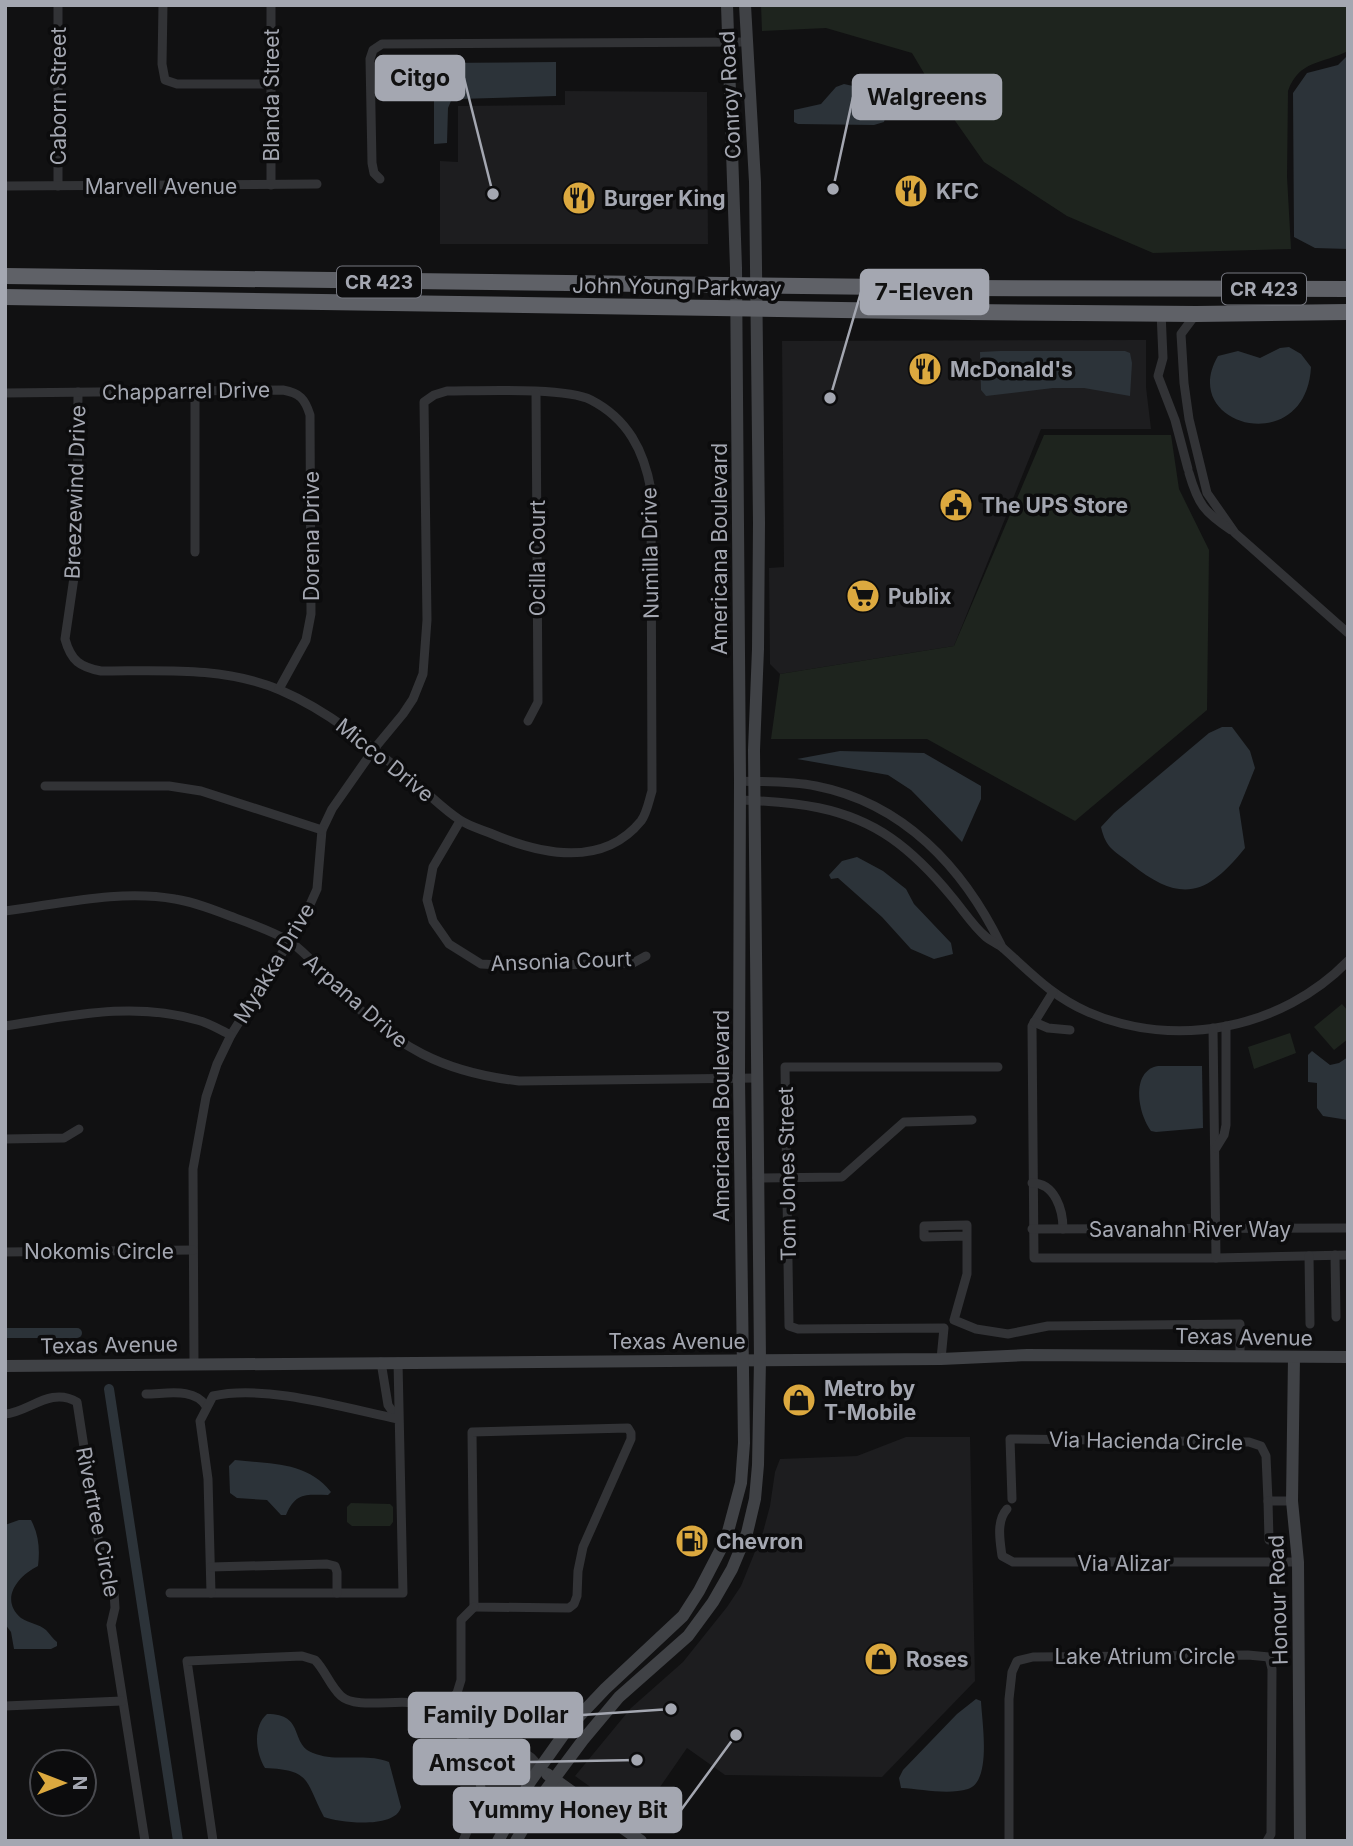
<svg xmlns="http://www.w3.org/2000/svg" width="1353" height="1846" font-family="Inter,sans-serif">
	<rect width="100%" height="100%" fill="#111112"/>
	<g fill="#1d1d1f">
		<path d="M565,91L707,92L708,244H440V161L458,162V106L565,105Z"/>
		<path d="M1146,340V387L1151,429H1041L954,646L780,674L770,664L769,568L784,567L782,341Z"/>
		<path d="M906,1437H970L975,1681L882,1777L725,1775L687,1748L640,1816L634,1818L575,1776L631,1708L683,1662L727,1607L741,1586L763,1532L770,1506L775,1472L780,1459L857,1456Z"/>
	</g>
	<g fill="#1e241e">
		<path d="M761,5H1348V51C1322,64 1299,60 1288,91L1287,177L1291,249L1153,253L1067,216L984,162L937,95L912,53L826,28L762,31Z"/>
		<path d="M1044,435H1171L1179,489L1209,550L1207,710L1075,821L927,739H771L780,674L954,646Z"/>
		<path d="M1342,1004L1348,1011V1039L1334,1050L1314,1027Z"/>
		<path d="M1290,1033L1296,1053L1254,1069L1248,1047Z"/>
		<path d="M351,1503L390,1504L393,1507V1522L390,1526H352L347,1522V1507Z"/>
	</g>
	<g fill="#2c3339">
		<path d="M1348,55V249L1315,248L1294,237L1293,93L1307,73L1338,65Z"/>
		<path d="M556,62V96L459,99L451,101L448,108L447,143L434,144V63Z"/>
		<path d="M844,84L853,86L884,106L886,115L884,122L874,125L798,124L794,122V110L821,104L836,87Z"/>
		<path d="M1289,347L1301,354L1311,367C1306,460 1177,426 1218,356L1238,351L1260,358L1280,348Z"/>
		<path d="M1000,351H1125L1130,353L1132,363L1130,396L1084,388H1053L986,396L981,390L980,352Z"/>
		<path d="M1222,727H1232L1250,751L1255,768L1239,808L1245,848C1206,897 1180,903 1131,864C1114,850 1106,849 1101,827L1114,813L1209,733Z"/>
		<path d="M840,751L924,753L981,786V799L962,842L911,790L888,775L797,759Z"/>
		<path d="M857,857L883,871L906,889L914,904L951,943L953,954L934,959L911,949L882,917L838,878L831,879L829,875L842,861Z"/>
		<path d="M1312,1051L1330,1065L1339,1063L1348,1057V1120L1323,1116L1317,1108V1083L1308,1082V1055Z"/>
		<path d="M1158,1066H1202L1203,1128L1156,1132L1151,1131C1138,1114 1130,1071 1158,1066Z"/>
		<path d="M235,1460C269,1464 307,1461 331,1492L328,1495C306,1495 296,1492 286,1515H281L267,1500L237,1498L230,1493L229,1466Z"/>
		<path d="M19,1520H31C39,1535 40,1550 38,1566C16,1577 0,1600 21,1618C29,1623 39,1624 46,1630C50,1634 53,1639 57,1642V1646L51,1649H14L11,1632L5,1624V1525Z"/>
		<path d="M976,1699L981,1701C982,1723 992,1781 968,1789C948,1795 921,1789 901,1788L899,1778L903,1770L957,1714Z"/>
		<path d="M267,1714C306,1714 289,1744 313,1753C337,1763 365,1752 389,1762L401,1807C396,1829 340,1823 324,1817C305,1781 312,1770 265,1768C255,1752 253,1726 267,1714Z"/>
	</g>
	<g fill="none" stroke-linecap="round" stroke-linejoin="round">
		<g stroke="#2c3339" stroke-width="10">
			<path d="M5,1333H77"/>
			<path d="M109,1389L178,1841"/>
		</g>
		<g stroke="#323336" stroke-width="9">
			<path d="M58,5V186"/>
			<path d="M163,5L162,64L165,80L177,84H270"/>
			<path d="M271,5V185"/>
			<path d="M380,179L374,173L372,163L370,59L373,50L382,44L746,42"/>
			<path d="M5,186L317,184"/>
			<path d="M1161,312L1163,358L1158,376L1175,420L1188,469"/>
			<path d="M1196,314L1181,334L1184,383L1189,419L1207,493L1235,533L1348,633"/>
			<path d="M78,392L77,557L65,639C71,661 80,667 101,671C161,671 223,666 280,690C331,712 373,748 415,783C430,795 444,810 460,820C469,826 480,829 490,833C539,854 602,869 641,821C647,813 649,800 652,791L651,490C644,451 628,419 591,400C565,387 479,391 447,391L434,395L424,402L427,620L423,674L413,699L403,714L374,749L332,809L322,830L317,889L304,918L231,1035L217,1064L206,1097L193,1169L194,1363"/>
			<path d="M195,392V552"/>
			<path d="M5,393L283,390C300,393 305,399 310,415L311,614L306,640L279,689"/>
			<path d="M1189,473C1198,504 1204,512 1231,530"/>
			<path d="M528,721L538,702L536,393"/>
			<path d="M740,781C765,782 791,781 816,786C903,803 963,867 1001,945"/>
			<path d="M45,786H169L201,791L322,830"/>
			<path d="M740,800C794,802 845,806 891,838C914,854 934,875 952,897C963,910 973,926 986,937C992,942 999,944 1004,949C1032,974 1052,996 1088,1012C1175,1050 1282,1029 1348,961"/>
			<path d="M460,821L433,867L427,900L433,921L449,944L481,964L522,966L633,963L646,956"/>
			<path d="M5,911C60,904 120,889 175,899C194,902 212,909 230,916C249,923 272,931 289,941C306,952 328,978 342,993C398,1047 441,1072 519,1081L757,1078"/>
			<path d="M1053,992L1032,1026L1034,1258H1216L1348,1255"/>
			<path d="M1034,1022L1048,1028L1070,1030"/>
			<path d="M5,1026C70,1016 132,1001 197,1020C209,1023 220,1030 231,1035"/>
			<path d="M1213,1028L1216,1258"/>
			<path d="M5,1139L64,1138L79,1129"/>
			<path d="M1216,1148L1224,1135L1226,1125V1026"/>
			<path d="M757,1178L842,1177L904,1122L972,1120"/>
			<path d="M1032,1183C1055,1183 1063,1210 1063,1229"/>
			<path d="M1032,1229L1348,1228"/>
			<path d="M967,1236L924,1237V1226L967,1225V1274L954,1320L976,1329L1008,1334L1048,1326L1240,1324V1357"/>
			<path d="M5,1252L193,1250"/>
			<path d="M1335,1255L1336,1317"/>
			<path d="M1309,1256L1310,1324"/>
			<path d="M941,1359L944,1328L798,1329L789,1326L785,1067H998"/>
			<path d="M381,1362L388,1405L397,1418"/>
			<path d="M146,1394C166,1394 194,1387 206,1406"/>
			<path d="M5,1414C28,1413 50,1386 77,1402L101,1557L114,1592L115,1608L111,1625L145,1841"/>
			<path d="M398,1419C345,1408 265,1384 213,1396L200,1421L208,1479L211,1593H403L398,1362"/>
			<path d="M628,1428L631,1433V1439L583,1547L578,1571L577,1596L574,1604L569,1608L474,1607L472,1432Z"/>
			<path d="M1012,1499L1010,1439L1249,1442L1261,1446L1266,1456L1268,1501H1292"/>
			<path d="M1268,1501L1269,1540"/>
			<path d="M1007,1509C996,1521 1000,1541 1002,1556L1013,1562H1298"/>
			<path d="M211,1567L327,1564L335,1566L337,1572V1593"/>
			<path d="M170,1593H211"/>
			<path d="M5,1706L122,1701"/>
			<path d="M439,1713L457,1693L461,1680V1620L474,1607"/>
			<circle cx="480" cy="1758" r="13"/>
			<path d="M490,1750C510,1750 529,1747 539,1768"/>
			<path d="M492,1762L508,1761L529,1768H539"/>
			<path d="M213,1841L187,1661L302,1656L315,1660C325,1670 330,1686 341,1696C356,1710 401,1698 422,1704C442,1709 457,1733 471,1748"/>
			<path d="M463,1841L479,1804L482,1792L477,1770"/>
			<path d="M1009,1841V1699L1012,1672L1017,1661L1033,1657L1248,1655L1269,1657L1272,1669L1271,1834L1267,1841"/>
		</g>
		<g stroke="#404246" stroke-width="12">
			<path d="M1294,1357L1292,1501L1298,1562L1300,1841"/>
			<path d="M5,1366L941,1359L1027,1355L1348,1357"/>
			<path d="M547,1774L641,1841"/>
			<path d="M498,1841L530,1782L569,1727L605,1689L683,1616L699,1591L726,1539L741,1483L744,1443L739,1079L740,781L736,268L727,5"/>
			<path d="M516,1841L545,1791L583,1740L619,1697L688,1636L713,1602L732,1569L747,1533L755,1499L758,1465L760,1360L754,750L758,649L759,523L755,182L745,5"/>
		</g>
		<g stroke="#5f6167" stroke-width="16">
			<path d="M5,276L967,288L1348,289"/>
			<path d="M5,297L968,312L1196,314L1348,312"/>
		</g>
	</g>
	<defs>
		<symbol id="restaurant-disc" viewBox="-11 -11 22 22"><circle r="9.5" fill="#dca93f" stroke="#0c0c0d"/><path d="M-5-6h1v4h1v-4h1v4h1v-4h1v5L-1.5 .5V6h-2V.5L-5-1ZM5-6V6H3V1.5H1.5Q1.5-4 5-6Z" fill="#111"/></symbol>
		<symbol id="civic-disc" viewBox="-11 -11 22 22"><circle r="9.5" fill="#dca93f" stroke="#0c0c0d"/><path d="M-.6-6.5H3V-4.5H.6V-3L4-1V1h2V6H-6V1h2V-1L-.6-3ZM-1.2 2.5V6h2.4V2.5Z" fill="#111"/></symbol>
		<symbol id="supermarket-disc" viewBox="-11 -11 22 22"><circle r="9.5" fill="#dca93f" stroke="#0c0c0d"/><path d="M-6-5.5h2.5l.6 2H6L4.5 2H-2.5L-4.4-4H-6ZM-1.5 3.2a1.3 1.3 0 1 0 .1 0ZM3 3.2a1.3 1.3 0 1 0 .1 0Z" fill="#111"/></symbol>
		<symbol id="shop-disc" viewBox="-11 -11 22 22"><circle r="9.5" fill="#dca93f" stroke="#0c0c0d"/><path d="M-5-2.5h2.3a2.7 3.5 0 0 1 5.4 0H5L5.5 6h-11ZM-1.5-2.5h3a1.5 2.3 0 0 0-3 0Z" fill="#111"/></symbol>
		<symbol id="fuel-disc" viewBox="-11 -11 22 22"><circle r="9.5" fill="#dca93f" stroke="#0c0c0d"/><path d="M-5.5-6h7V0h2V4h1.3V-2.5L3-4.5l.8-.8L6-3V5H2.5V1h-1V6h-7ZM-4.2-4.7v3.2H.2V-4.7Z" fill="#111"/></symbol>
	</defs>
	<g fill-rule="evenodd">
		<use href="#restaurant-disc" x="892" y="172" width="38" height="38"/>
		<use href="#restaurant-disc" x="560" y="179" width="38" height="38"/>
		<use href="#restaurant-disc" x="906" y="350" width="38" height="38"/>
		<use href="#civic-disc" x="937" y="486" width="38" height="38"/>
		<use href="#supermarket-disc" x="844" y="577" width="38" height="38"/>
		<use href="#shop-disc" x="780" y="1381" width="38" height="38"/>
		<use href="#fuel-disc" x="673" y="1522" width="38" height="38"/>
		<use href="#shop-disc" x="862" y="1640" width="38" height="38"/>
	</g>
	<g text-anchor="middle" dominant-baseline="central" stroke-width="7" stroke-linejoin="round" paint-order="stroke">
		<g fill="#0c0c0d" stroke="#767880" stroke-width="2">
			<rect x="337" y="266.5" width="84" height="31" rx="5"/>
			<rect x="1222" y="273.5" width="84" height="31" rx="5"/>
		</g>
		<g font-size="19" font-weight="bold" fill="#a4a7b1">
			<text x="379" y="282">CR 423</text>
			<text x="1264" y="289">CR 423</text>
		</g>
		<g font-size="21" fill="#a4a7b1" stroke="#0c0c0d">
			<text transform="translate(271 95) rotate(-90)">Blanda Street</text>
			<text transform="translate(730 95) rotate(-93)">Conroy Road</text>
			<text transform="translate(58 96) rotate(-90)">Caborn Street</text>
			<text x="161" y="186">Marvell Avenue</text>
			<text transform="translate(677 287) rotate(1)">John Young Parkway</text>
			<text transform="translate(186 391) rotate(-1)">Chapparrel Drive</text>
			<text transform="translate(75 492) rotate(-88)">Breezewind Drive</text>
			<text transform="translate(311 536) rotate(-90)">Dorena Drive</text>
			<text transform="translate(719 549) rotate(-90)">Americana Boulevard</text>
			<text transform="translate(650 553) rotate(-91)">Numilla Drive</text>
			<text transform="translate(537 558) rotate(-90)">Ocilla Court</text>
			<text transform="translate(385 760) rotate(39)">Micco Drive</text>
			<text transform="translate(561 961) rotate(-2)">Ansonia Court</text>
			<text transform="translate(274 963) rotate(-59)">Myakka Drive</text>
			<text transform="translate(356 1001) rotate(41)">Arpana Drive</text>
			<text transform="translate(721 1116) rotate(-90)">Americana Boulevard</text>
			<text transform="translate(787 1174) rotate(-91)">Tom Jones Street</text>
			<text x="1190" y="1229">Savanahn River Way</text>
			<text x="99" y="1251">Nokomis Circle</text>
			<text transform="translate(1244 1337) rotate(1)">Texas Avenue</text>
			<text x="677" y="1341">Texas Avenue</text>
			<text transform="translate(109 1345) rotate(-1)">Texas Avenue</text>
			<text transform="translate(1146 1441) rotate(1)">Via Hacienda Circle</text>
			<text transform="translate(98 1522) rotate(79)">Rivertree Circle</text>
			<text x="1124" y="1563">Via Alizar</text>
			<text transform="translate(1278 1600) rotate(-92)">Honour Road</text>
			<text x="1145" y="1656">Lake Atrium Circle</text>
		</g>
		<g font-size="21" font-weight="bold" fill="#a4a7b1" stroke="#0c0c0d" text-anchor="start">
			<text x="936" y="191">KFC</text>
			<text x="604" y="198">Burger King</text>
			<text x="950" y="369">McDonald's</text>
			<text x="981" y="505">The UPS Store</text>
			<text x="888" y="596">Publix</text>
			<text x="824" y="1388">Metro by<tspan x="824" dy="24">T-Mobile</tspan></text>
			<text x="716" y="1541">Chevron</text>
			<text x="906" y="1659">Roses</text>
		</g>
	</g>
	<path fill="none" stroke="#a4a7b1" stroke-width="2.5" d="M493 194L464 78M833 189L853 97M830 398L861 292M671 1709L582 1715M637 1760L529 1762M736 1735L681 1810"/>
	<g fill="#a4a7b1" stroke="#0c0c0d" stroke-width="2.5">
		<circle cx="493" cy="194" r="7"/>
		<circle cx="833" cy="189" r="7"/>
		<circle cx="830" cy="398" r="7"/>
		<circle cx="671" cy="1709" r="7"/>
		<circle cx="637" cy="1760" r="7"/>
		<circle cx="736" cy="1735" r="7"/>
	</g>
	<g fill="#a4a7b1" stroke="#a4a7b1" stroke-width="2.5">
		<rect x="376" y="56" width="88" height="44" rx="7"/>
		<rect x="853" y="75" width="148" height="44" rx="7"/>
		<rect x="861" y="270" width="127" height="44" rx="7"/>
		<rect x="409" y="1693" width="173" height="44" rx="7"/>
		<rect x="414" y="1740" width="115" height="44" rx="7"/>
		<rect x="454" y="1788" width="227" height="44" rx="7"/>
	</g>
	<g font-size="23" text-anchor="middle" font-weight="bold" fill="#111">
		<text x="420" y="86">Citgo</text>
		<text x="927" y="105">Walgreens</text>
		<text x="924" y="300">7-Eleven</text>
		<text x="496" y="1723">Family Dollar</text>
		<text x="472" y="1771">Amscot</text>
		<text x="568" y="1818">Yummy Honey Bit</text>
	</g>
	<rect width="1353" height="1846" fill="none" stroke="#a4a7b1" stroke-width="14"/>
	<g transform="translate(63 1783) rotate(90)"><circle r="33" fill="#0c0c0d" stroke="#494a4f" stroke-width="2"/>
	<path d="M0-5L12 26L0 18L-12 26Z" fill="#dca93f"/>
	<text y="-10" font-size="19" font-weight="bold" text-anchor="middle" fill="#a4a7b1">N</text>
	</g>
</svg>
